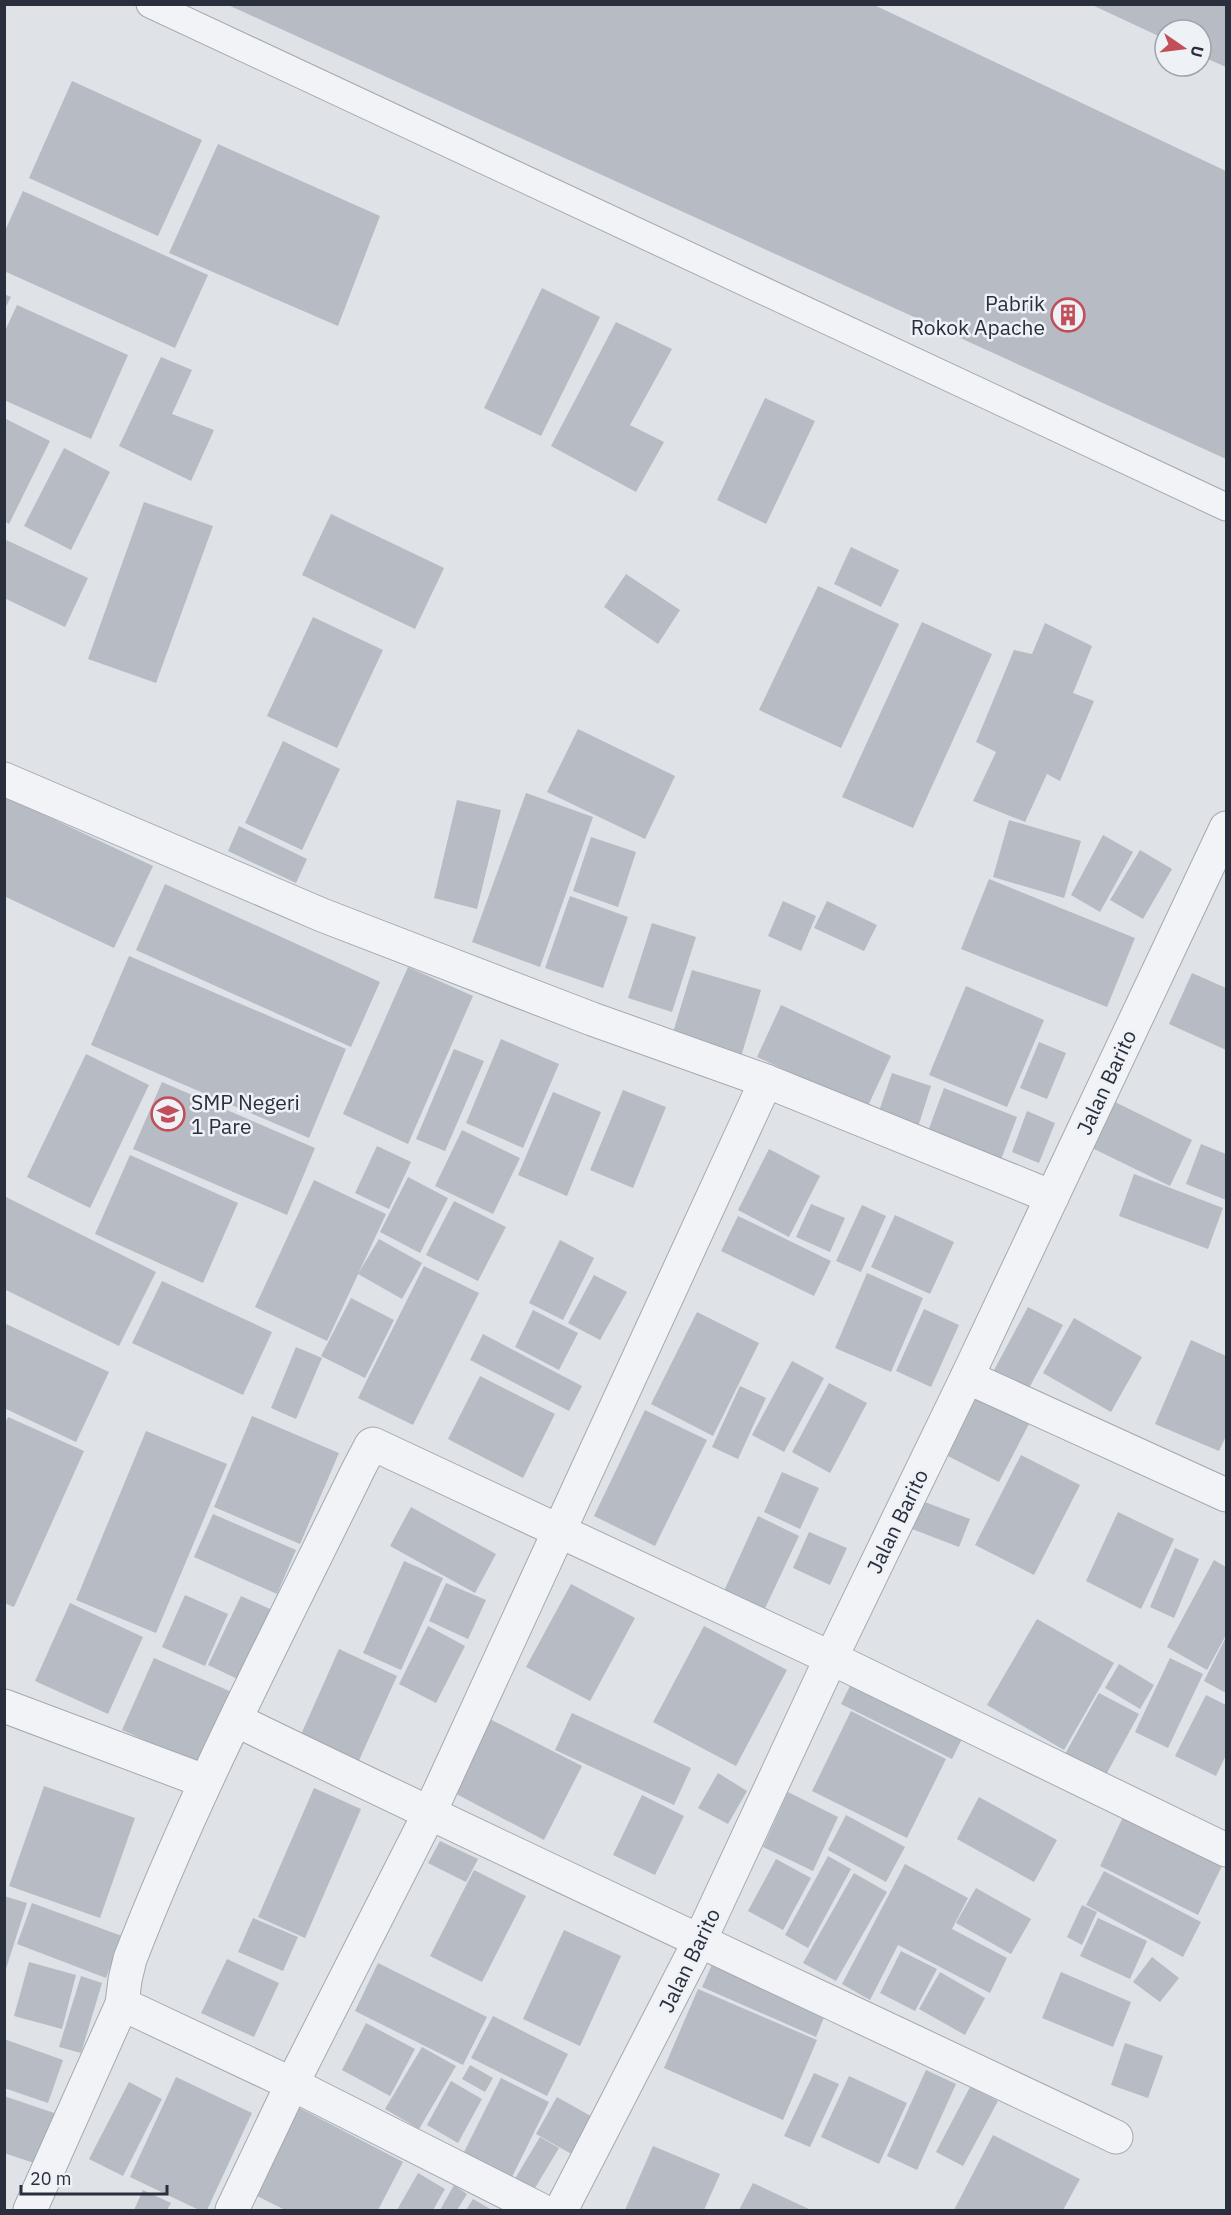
<svg xmlns="http://www.w3.org/2000/svg" width="1231" height="2215" font-family="'IBM Plex Sans',sans-serif">
	<rect width="100%" height="100%" fill="#dfe2e7"/>
	<g fill="#b7bbc3">
		<path d="M226,4H872L1226,171V459Z"/>
		<path d="M1090,4H1226V67L1201,56V30H1165V39Z"/>
		<path d="M72,81L202,140L158,236L29,178Z"/>
		<path d="M218,144L380,216L338,326L169,253Z"/>
		<path d="M23,191L208,275L175,348L4,271V233Z"/>
		<path d="M542,288L600,317L541,436L484,408Z"/>
		<path d="M4,294L11,297L4,310Z"/>
		<path d="M17,305L128,355L91,439L4,400V333Z"/>
		<path d="M616,322L672,349L630,425L664,442L636,492L551,446Z"/>
		<path d="M161,357L192,370L172,414L214,430L191,481L119,446Z"/>
		<path d="M765,398L815,421L766,524L717,500Z"/>
		<path d="M4,418L50,441L9,524L4,521Z"/>
		<path d="M64,448L110,472L71,550L24,526Z"/>
		<path d="M144,502L213,526L156,683L88,659Z"/>
		<path d="M331,514L444,568L415,629L302,575Z"/>
		<path d="M4,539L88,578L65,627L4,598Z"/>
		<path d="M851,547L899,570L881,607L834,584Z"/>
		<path d="M626,574L680,610L658,644L604,607Z"/>
		<path d="M818,586L899,624L841,748L759,710Z"/>
		<path d="M313,617L383,650L337,748L267,716Z"/>
		<path d="M922,622L992,654L913,828L842,797Z"/>
		<path d="M1045,623L1092,646L1073,693L1094,701L1060,781L1047,774L1025,822L973,801L996,752L976,742L1014,650L1032,654Z"/>
		<path d="M578,729L675,776L645,839L547,792Z"/>
		<path d="M283,741L340,769L302,850L245,823Z"/>
		<path d="M526,793L593,817L540,967L472,942Z"/>
		<path d="M4,796L153,866L114,948L4,896Z"/>
		<path d="M457,800L501,810L477,909L434,898Z"/>
		<path d="M1009,820L1081,841L1064,898L993,877Z"/>
		<path d="M239,826L307,859L296,883L228,851Z"/>
		<path d="M1103,835L1133,852L1100,912L1071,895Z"/>
		<path d="M591,837L636,852L618,907L573,891Z"/>
		<path d="M1140,850L1172,869L1143,919L1110,900Z"/>
		<path d="M989,879L1135,938L1107,1007L961,949Z"/>
		<path d="M165,884L380,982L351,1047L136,950Z"/>
		<path d="M570,896L628,917L603,988L545,968Z"/>
		<path d="M783,901L816,916L801,951L768,936Z"/>
		<path d="M827,901L877,925L864,951L814,928Z"/>
		<path d="M652,923L696,937L672,1012L628,998Z"/>
		<path d="M129,956L346,1049L309,1138L91,1045Z"/>
		<path d="M408,967L473,996L408,1144L343,1114Z"/>
		<path d="M692,970L761,990L740,1060L671,1039Z"/>
		<path d="M1192,973L1226,988V1050L1169,1024Z"/>
		<path d="M966,986L1044,1020L1007,1107L929,1075Z"/>
		<path d="M781,1005L891,1056L867,1108L757,1057Z"/>
		<path d="M501,1039L559,1064L523,1148L466,1123Z"/>
		<path d="M1039,1042L1066,1053L1047,1099L1020,1088Z"/>
		<path d="M454,1049L484,1061L445,1151L416,1139Z"/>
		<path d="M86,1054L149,1085L90,1208L27,1177Z"/>
		<path d="M892,1073L931,1086L918,1127L878,1114Z"/>
		<path d="M162,1082L315,1148L287,1215L133,1149Z"/>
		<path d="M944,1088L1017,1117L997,1170L924,1142Z"/>
		<path d="M623,1090L666,1107L633,1188L590,1170Z"/>
		<path d="M553,1092L601,1112L567,1196L518,1175Z"/>
		<path d="M1111,1100L1192,1140L1170,1186L1088,1146Z"/>
		<path d="M1027,1111L1055,1123L1039,1163L1012,1152Z"/>
		<path d="M462,1130L520,1158L493,1214L435,1186Z"/>
		<path d="M1201,1144L1226,1154V1200L1186,1184Z"/>
		<path d="M377,1146L411,1162L389,1209L355,1193Z"/>
		<path d="M769,1149L820,1176L789,1237L738,1210Z"/>
		<path d="M130,1155L238,1203L203,1283L95,1234Z"/>
		<path d="M1134,1174L1223,1208L1208,1249L1119,1216Z"/>
		<path d="M408,1177L448,1198L420,1253L380,1232Z"/>
		<path d="M314,1180L386,1214L327,1341L255,1307Z"/>
		<path d="M4,1196L156,1272L119,1346L4,1289Z"/>
		<path d="M454,1201L506,1227L478,1281L426,1255Z"/>
		<path d="M811,1204L845,1218L830,1252L796,1237Z"/>
		<path d="M862,1205L886,1216L861,1272L836,1261Z"/>
		<path d="M895,1215L954,1242L930,1294L871,1267Z"/>
		<path d="M738,1216L831,1261L814,1296L721,1251Z"/>
		<path d="M379,1239L422,1263L402,1299L358,1274Z"/>
		<path d="M560,1240L594,1258L563,1320L529,1303Z"/>
		<path d="M424,1266L479,1293L413,1425L358,1398Z"/>
		<path d="M867,1273L923,1298L891,1372L835,1348Z"/>
		<path d="M594,1275L627,1292L600,1340L568,1323Z"/>
		<path d="M162,1281L272,1332L243,1395L132,1343Z"/>
		<path d="M351,1298L394,1320L365,1378L321,1356Z"/>
		<path d="M1028,1307L1063,1325L1028,1390L993,1372Z"/>
		<path d="M924,1309L959,1325L931,1387L896,1371Z"/>
		<path d="M533,1310L578,1333L559,1370L515,1347Z"/>
		<path d="M697,1312L759,1343L713,1436L651,1404Z"/>
		<path d="M1074,1318L1142,1357L1111,1412L1043,1373Z"/>
		<path d="M4,1323L109,1372L76,1442L4,1408Z"/>
		<path d="M483,1334L582,1386L569,1411L470,1360Z"/>
		<path d="M1191,1340L1226,1356V1436L1219,1451L1155,1424Z"/>
		<path d="M296,1347L322,1358L296,1419L271,1408Z"/>
		<path d="M792,1361L824,1378L784,1452L752,1435Z"/>
		<path d="M480,1376L555,1414L523,1478L448,1439Z"/>
		<path d="M829,1383L867,1403L830,1473L792,1452Z"/>
		<path d="M740,1386L766,1398L738,1459L712,1447Z"/>
		<path d="M968,1391L1030,1422L999,1482L938,1451Z"/>
		<path d="M645,1410L707,1440L655,1546L594,1516Z"/>
		<path d="M252,1416L339,1453L300,1544L214,1507Z"/>
		<path d="M8,1417L84,1451L14,1607L4,1603V1425Z"/>
		<path d="M146,1431L227,1464L156,1633L76,1600Z"/>
		<path d="M1021,1455L1080,1485L1034,1575L975,1545Z"/>
		<path d="M782,1472L819,1488L800,1529L764,1512Z"/>
		<path d="M922,1501L970,1519L959,1547L912,1529Z"/>
		<path d="M411,1507L496,1554L475,1593L390,1546Z"/>
		<path d="M1118,1512L1174,1539L1141,1609L1086,1581Z"/>
		<path d="M213,1514L296,1550L277,1594L194,1557Z"/>
		<path d="M758,1516L799,1536L759,1621L719,1602Z"/>
		<path d="M809,1532L847,1548L830,1585L793,1568Z"/>
		<path d="M1175,1548L1199,1559L1174,1618L1150,1607Z"/>
		<path d="M1214,1560L1226,1567V1635L1207,1670L1167,1647Z"/>
		<path d="M404,1561L443,1578L401,1670L363,1653Z"/>
		<path d="M446,1583L486,1600L468,1639L429,1621Z"/>
		<path d="M571,1584L635,1618L590,1701L526,1667Z"/>
		<path d="M185,1595L228,1614L205,1666L162,1647Z"/>
		<path d="M241,1596L279,1613L246,1683L208,1665Z"/>
		<path d="M70,1603L143,1637L108,1714L35,1681Z"/>
		<path d="M1037,1619L1114,1663L1064,1750L987,1705Z"/>
		<path d="M428,1626L465,1646L436,1703L399,1684Z"/>
		<path d="M704,1626L787,1670L736,1766L653,1722Z"/>
		<path d="M1226,1637V1693L1204,1681Z"/>
		<path d="M339,1649L397,1676L357,1765L299,1739Z"/>
		<path d="M154,1658L234,1693L202,1766L122,1730Z"/>
		<path d="M1170,1658L1203,1674L1168,1748L1135,1732Z"/>
		<path d="M1119,1664L1154,1685L1140,1709L1105,1688Z"/>
		<path d="M852,1682L963,1737L952,1759L841,1704Z"/>
		<path d="M1099,1693L1139,1714L1101,1784L1060,1763Z"/>
		<path d="M1206,1695L1226,1705V1755L1216,1776L1175,1756Z"/>
		<path d="M851,1711L946,1759L907,1838L812,1791Z"/>
		<path d="M572,1713L691,1768L674,1805L555,1750Z"/>
		<path d="M480,1714L582,1766L544,1840L443,1787Z"/>
		<path d="M718,1773L747,1791L728,1824L698,1808Z"/>
		<path d="M44,1786L135,1818L100,1918L9,1886Z"/>
		<path d="M314,1788L361,1809L305,1938L258,1917Z"/>
		<path d="M788,1792L838,1817L813,1871L763,1847Z"/>
		<path d="M642,1795L684,1816L655,1875L613,1855Z"/>
		<path d="M979,1797L1057,1840L1034,1882L957,1839Z"/>
		<path d="M846,1815L905,1847L886,1882L828,1850Z"/>
		<path d="M1123,1817L1222,1866L1198,1915L1100,1866Z"/>
		<path d="M440,1841L478,1859L466,1882L428,1863Z"/>
		<path d="M828,1856L851,1869L808,1948L785,1935Z"/>
		<path d="M776,1859L811,1878L783,1930L748,1911Z"/>
		<path d="M905,1864L968,1898L952,1929L1007,1958L990,1993L898,1945L870,2000L842,1984Z"/>
		<path d="M474,1870L526,1896L482,1982L430,1956Z"/>
		<path d="M1104,1871L1201,1922L1183,1957L1086,1905Z"/>
		<path d="M854,1873L887,1892L836,1981L803,1963Z"/>
		<path d="M976,1888L1031,1919L1011,1954L956,1923Z"/>
		<path d="M4,1896L27,1903L5,1972H4Z"/>
		<path d="M32,1903L122,1936L106,1978L17,1944Z"/>
		<path d="M1082,1905L1097,1912L1082,1945L1067,1937Z"/>
		<path d="M253,1918L298,1937L283,1971L238,1952Z"/>
		<path d="M1098,1918L1147,1941L1130,1979L1080,1956Z"/>
		<path d="M564,1930L621,1956L580,2046L523,2019Z"/>
		<path d="M901,1951L937,1969L915,2011L880,1993Z"/>
		<path d="M1152,1957L1179,1978L1160,2002L1133,1982Z"/>
		<path d="M227,1959L279,1983L254,2037L201,2013Z"/>
		<path d="M714,1960L827,2010L816,2037L702,1987Z"/>
		<path d="M29,1962L76,1975L62,2029L14,2016Z"/>
		<path d="M378,1963L487,2017L463,2065L355,2011Z"/>
		<path d="M940,1972L985,1998L965,2035L919,2009Z"/>
		<path d="M1061,1972L1131,2002L1113,2047L1042,2018Z"/>
		<path d="M81,1976L102,1983L81,2053L59,2047Z"/>
		<path d="M698,1989L817,2040L783,2120L664,2068Z"/>
		<path d="M493,2016L568,2054L547,2096L471,2058Z"/>
		<path d="M366,2023L415,2049L390,2096L342,2070Z"/>
		<path d="M4,2039L63,2060L48,2103L4,2088Z"/>
		<path d="M1125,2043L1163,2056L1148,2098L1111,2085Z"/>
		<path d="M422,2047L456,2066L419,2129L385,2109Z"/>
		<path d="M470,2065L493,2078L485,2092L462,2079Z"/>
		<path d="M926,2070L956,2084L917,2170L887,2156Z"/>
		<path d="M814,2073L839,2084L810,2147L784,2136Z"/>
		<path d="M849,2076L907,2103L879,2164L821,2137Z"/>
		<path d="M176,2077L252,2113L207,2210H199L130,2177Z"/>
		<path d="M501,2078L549,2102L512,2177L463,2154Z"/>
		<path d="M451,2081L482,2099L458,2143L427,2125Z"/>
		<path d="M129,2082L162,2099L123,2176L89,2159Z"/>
		<path d="M970,2087L998,2101L963,2166L936,2152Z"/>
		<path d="M4,2096L60,2115L43,2166L4,2153Z"/>
		<path d="M557,2097L596,2119L575,2156L536,2134Z"/>
		<path d="M296,2106L403,2162L378,2210H285L251,2193Z"/>
		<path d="M993,2135L1080,2179L1063,2210H954Z"/>
		<path d="M540,2137L559,2148L532,2193L513,2182Z"/>
		<path d="M653,2146L720,2174L704,2210H625Z"/>
		<path d="M418,2173L445,2189L433,2210H397Z"/>
		<path d="M753,2183L811,2210H739Z"/>
		<path d="M454,2185L467,2194L457,2210H440Z"/>
		<path d="M143,2190L171,2203L167,2210H134Z"/>
		<path d="M473,2199L492,2210H466Z"/>
	</g>
	<g fill="none" stroke-linecap="round" stroke-linejoin="round">
		<defs>
			<path id="service" d="M150,4L1226,507"/>
			<g id="minor">
				<path d="M4,779L322,915L592,1019L766,1081L1052,1197"/>
				<path d="M967,1377L1226,1495"/>
				<path d="M4,1706L204,1781"/>
				<path d="M236,1720C528,1862 823,1998 1116,2137"/>
				<path d="M122,2004L292,2084L541,2210"/>
				<path d="M30,2210L122,2004L125,1980L130,1959C195,1791 279,1632 358,1470L371,1445L373,1444L831,1658L1226,1850"/>
				<path d="M232,2210L292,2084L429,1814L766,1081"/>
				<path d="M561,2210L700,1940L831,1658L967,1377L1226,828"/>
			</g>
		</defs>
		<use href="#service" stroke="#a5a9b1" stroke-width="29"/>
		<use href="#minor" stroke="#a5a9b1" stroke-width="35"/>
		<use href="#service" stroke="#f2f3f6" stroke-width="27"/>
		<use href="#minor" stroke="#f2f3f6" stroke-width="33"/>
	</g>
	<defs>
		<symbol id="building-ring" viewBox="-11 -11 22 22"><circle r="9.5" fill="#eef1f5" stroke="#c24e59" stroke-width="1.5"/><path d="M-4-6H4V6H1V3H-1V6H-4ZM-2.5-4.3h1.7v1.8h-1.7ZM.8-4.3h1.7v1.8H.8ZM-2.5-1h1.7V.8h-1.7ZM.8-1h1.7V.8H.8Z" fill="#c24e59"/></symbol>
		<symbol id="school-ring" viewBox="-11 -11 22 22"><circle r="9.5" fill="#eef1f5" stroke="#c24e59" stroke-width="1.5"/><path d="M0-5L7-2L0 1L-7-2ZM-4 1L0 2.5L4 1V4Q0 6-4 4Z" fill="#c24e59"/></symbol>
	</defs>
	<g fill-rule="evenodd">
		<use href="#building-ring" x="1049" y="296" width="38" height="38"/>
		<use href="#school-ring" x="149" y="1095" width="38" height="38"/>
	</g>
	<g text-anchor="middle" dominant-baseline="central" stroke-width="5" stroke-linejoin="round" paint-order="stroke">
		<g font-size="21" fill="#292f3d" stroke="#eef1f5" text-anchor="end">
			<text x="1045" y="303">Pabrik<tspan x="1045" dy="24">Rokok Apache</tspan></text>
			<text x="191" y="1102" text-anchor="start">SMP Negeri<tspan x="191" dy="24">1 Pare</tspan></text>
		</g>
		<g font-size="21" fill="#292f3d" stroke="#eef1f5">
			<text transform="translate(1106 1082) rotate(-65)">Jalan Barito</text>
			<text transform="translate(897 1521) rotate(-64)">Jalan Barito</text>
			<text transform="translate(689 1960) rotate(-64)">Jalan Barito</text>
		</g>
	</g>
	<rect width="1231" height="2215" fill="none" stroke="#292f3d" stroke-width="12"/>
	<g transform="translate(1183 48) rotate(104)"><circle r="28" fill="#eef1f5" stroke="#9fa3ab" stroke-width="1.5"/>
	<path d="M0-4.5L10 22L0 15L-10 22Z" fill="#c24e59"/>
	<text y="-9" font-size="16" font-weight="bold" text-anchor="middle" fill="#292f3d">U</text>
	</g>
	<path d="M21 2185v9h146v-9" fill="none" stroke="#292f3d" stroke-width="3"/>
	<text x="30" y="2185" font-size="18" fill="#292f3d" stroke="#eef1f5" stroke-width="4.5" paint-order="stroke">20 m</text>
</svg>
